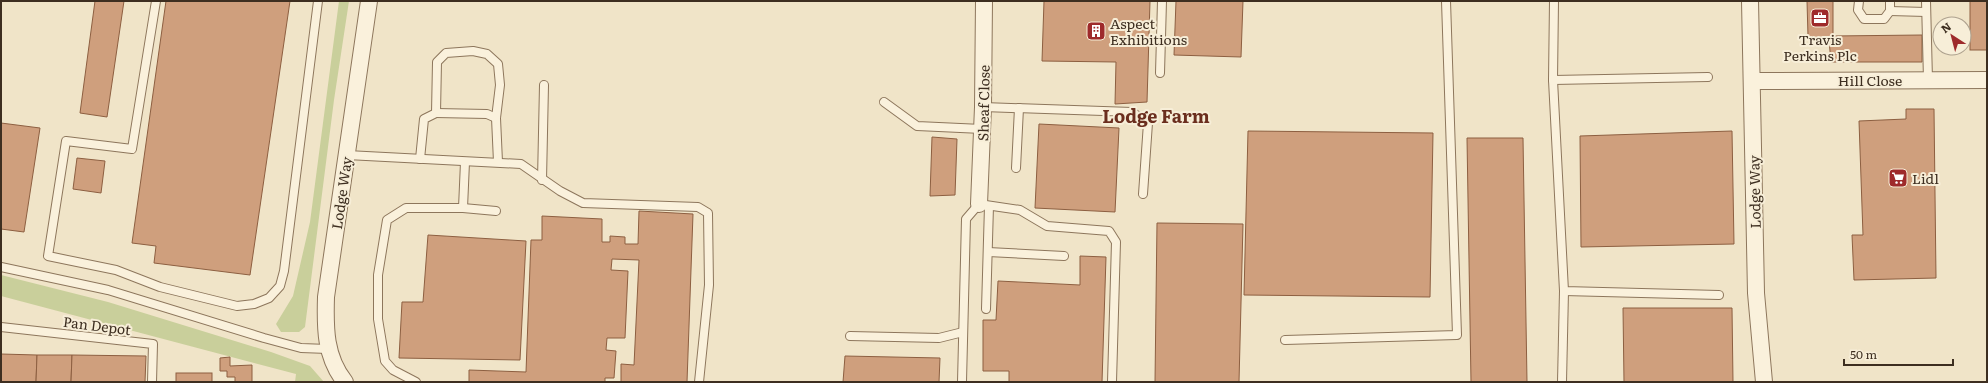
<svg xmlns="http://www.w3.org/2000/svg" width="1988" height="383" font-family="Literata,serif">
	<rect width="100%" height="100%" fill="#f0e4c8"/>
	<g fill="#c9cf9b">
		<path d="M339,1H349L334,100L305,327L299,332H281L276,324L293,296L310,222Z"/>
		<path d="M1,275L108,302L271,352L310,366L324,382H295L296,374L1,296Z"/>
	</g>
	<g fill="#cf9f7d" stroke="#8d5f41">
		<path d="M95,1H124L107,117L80,113Z"/>
		<path d="M166,1H290L250,275L154,263L156,246L132,243Z"/>
		<path d="M1044,1H1150L1147,102L1115,104L1116,62L1042,61Z"/>
		<path d="M1176,1H1243L1241,57L1174,55Z"/>
		<path d="M1807,1H1833V36L1922,35V62H1831L1829,40L1808,36Z"/>
		<rect x="1970" y="1" width="17" height="49"/>
		<path d="M1906,109H1934L1936,278L1854,280L1852,235H1863L1859,121L1906,119Z"/>
		<path d="M1,123L40,128L24,232L1,229Z"/>
		<path d="M1039,124L1119,128L1115,212L1035,208Z"/>
		<path d="M1248,131L1433,133L1430,297L1244,295Z"/>
		<path d="M1732,131L1734,244L1581,247L1580,136Z"/>
		<path d="M932,137L957,139L955,195L930,196Z"/>
		<path d="M1467,138H1523L1527,382H1471Z"/>
		<path d="M77,158L105,161L101,193L73,189Z"/>
		<path d="M639,211L693,214L687,382H621V364L634,365L639,260L612,259L611,270L628,271L625,338H607L606,350L616,351L614,378H605V382H469V370L526,372L531,240H542V216L602,219V242H610V236L625,237V244H638Z"/>
		<path d="M1157,223L1243,224L1239,382H1155Z"/>
		<path d="M428,235L526,241L520,360L399,358L402,302H423Z"/>
		<path d="M1080,256L1106,257L1102,382H1009V371H983V320H996L998,281L1080,285Z"/>
		<path d="M1623,308H1732L1733,382H1624Z"/>
		<path d="M1,354L37,355L36,382H1Z"/>
		<path d="M37,355H72L71,382H36Z"/>
		<path d="M72,355L146,356L145,382H71Z"/>
		<path d="M845,356L940,358L939,382H843Z"/>
		<path d="M230,357V366L252,365V382H235V377H227V371H220V358Z"/>
		<rect x="176" y="373" width="36" height="9"/>
	</g>
	<g fill="none" stroke-linecap="round" stroke-linejoin="round">
		<defs>
			<g id="lane">
				<path d="M156,1L132,149L66,141L48,256L116,270L160,287L237,306L254,304L269,298L280,286L284,271L318,1"/>
				<path d="M1554,1L1553,80L1564,291L1719,295"/>
				<path d="M1859,1L1858,10L1864,19H1884L1890,11V1"/>
				<path d="M1926,1L1928,80"/>
				<path d="M1890,11L1926,12"/>
				<path d="M1160,73L1162,1"/>
				<path d="M1553,80L1708,77"/>
				<path d="M884,102L917,126L982,129"/>
				<path d="M983,107L1132,112L1148,123L1143,194"/>
				<path d="M436,113L487,114L496,118"/>
				<path d="M347,155L521,164L560,191L583,203L698,207L708,213L709,285L699,382"/>
				<path d="M420,159L424,119L436,113L437,62L446,53L473,51L487,54L498,64L500,85L496,118L498,162"/>
				<path d="M1016,168L1019,108"/>
				<path d="M542,180L544,85"/>
				<path d="M463,208L496,211"/>
				<path d="M988,252L1064,256"/>
				<path d="M1,267L108,290L264,338L301,348L328,349"/>
				<path d="M986,309L989,206"/>
				<path d="M1,327L153,344L152,382"/>
				<path d="M850,336L939,338L963,332"/>
				<path d="M1285,340L1457,335L1446,1"/>
				<path d="M416,382L393,370L385,361L378,319V275L387,220L406,208H463L465,162"/>
				<path d="M962,382L966,219L979,204L1020,210L1047,226L1109,231L1116,242L1112,382"/>
				<path d="M1562,382L1564,291"/>
			</g>
			<g id="street">
				<path d="M1750,1L1756,293L1764,382"/>
				<path d="M1752,81L1987,80"/>
				<path d="M979,204L983,107L984,1"/>
				<path d="M345,382C325,357 325,328 326,297L369,1"/>
			</g>
		</defs>
		<use href="#lane" stroke="#8d765c" stroke-width="10"/>
		<use href="#street" stroke="#8d765c" stroke-width="18"/>
		<use href="#lane" stroke="#faf1dc" stroke-width="8"/>
		<use href="#street" stroke="#faf1dc" stroke-width="16"/>
	</g>
	<defs>
		<symbol id="office-square" viewBox="-11 -11 22 22"><rect x="-9" y="-9" width="18" height="18" rx="4" fill="#9e2a2b" stroke="#f7eed8"/><path d="M-6-3h4V-5.5h4V-3h4V5H-6ZM-1-4.5V-3h2v-1.5ZM-6 0V1H6V0Z" fill="#fff"/></symbol>
		<symbol id="building-square" viewBox="-11 -11 22 22"><rect x="-9" y="-9" width="18" height="18" rx="4" fill="#9e2a2b" stroke="#f7eed8"/><path d="M-4-6H4V6H1V3H-1V6H-4ZM-2.5-4.3h1.7v1.8h-1.7ZM.8-4.3h1.7v1.8H.8ZM-2.5-1h1.7V.8h-1.7ZM.8-1h1.7V.8H.8Z" fill="#fff"/></symbol>
		<symbol id="supermarket-square" viewBox="-11 -11 22 22"><rect x="-9" y="-9" width="18" height="18" rx="4" fill="#9e2a2b" stroke="#f7eed8"/><path d="M-6-5.5h2.5l.6 2H6L4.5 2H-2.5L-4.4-4H-6ZM-1.5 3.2a1.3 1.3 0 1 0 .1 0ZM3 3.2a1.3 1.3 0 1 0 .1 0Z" fill="#fff"/></symbol>
	</defs>
	<g fill-rule="evenodd">
		<use href="#office-square" x="1809" y="7" width="22" height="22"/>
		<use href="#building-square" x="1085" y="20" width="22" height="22"/>
		<use href="#supermarket-square" x="1887" y="167" width="22" height="22"/>
	</g>
	<g text-anchor="middle" dominant-baseline="central" stroke-width="4" stroke-linejoin="round" paint-order="stroke">
		<g font-size="14" fill="#3d2e20" stroke="#f7eed8" text-anchor="start">
			<text x="1110" y="23">Aspect<tspan x="1110" dy="16">Exhibitions</tspan></text>
			<text x="1820" y="39" text-anchor="middle">Travis<tspan x="1820" dy="16">Perkins Plc</tspan></text>
			<text x="1912" y="178">Lidl</text>
		</g>
		<g font-size="14" fill="#3d2e20" stroke="#f7eed8">
			<text x="1870" y="80">Hill Close</text>
			<text transform="translate(983 103) rotate(-89)">Sheaf Close</text>
			<text transform="translate(1754 192) rotate(-91)">Lodge Way</text>
			<text transform="translate(341 193) rotate(-82)">Lodge Way</text>
			<text transform="translate(97 325) rotate(7)">Pan Depot</text>
		</g>
		<g font-size="18" font-weight="bold" fill="#6b2e1e" stroke="#f7eed8">
			<text x="1156" y="115">Lodge Farm</text>
		</g>
	</g>
	<rect width="1988" height="383" fill="none" stroke="#3d2e20" stroke-width="4"/>
	<g transform="translate(1952 36) rotate(324)"><circle r="19" fill="#f7eed8" stroke="#ada18e"/>
	<path d="M0-3L7 15L0 10L-7 15Z" fill="#9e2a2b"/>
	<text y="-6" font-size="11" font-weight="bold" text-anchor="middle" fill="#3d2e20">N</text>
	</g>
	<path d="M1844 359v6h109v-6" fill="none" stroke="#3d2e20" stroke-width="2"/>
	<text x="1850" y="359" font-size="12" fill="#3d2e20" stroke="#f7eed8" stroke-width="3" paint-order="stroke">50 m</text>
</svg>
